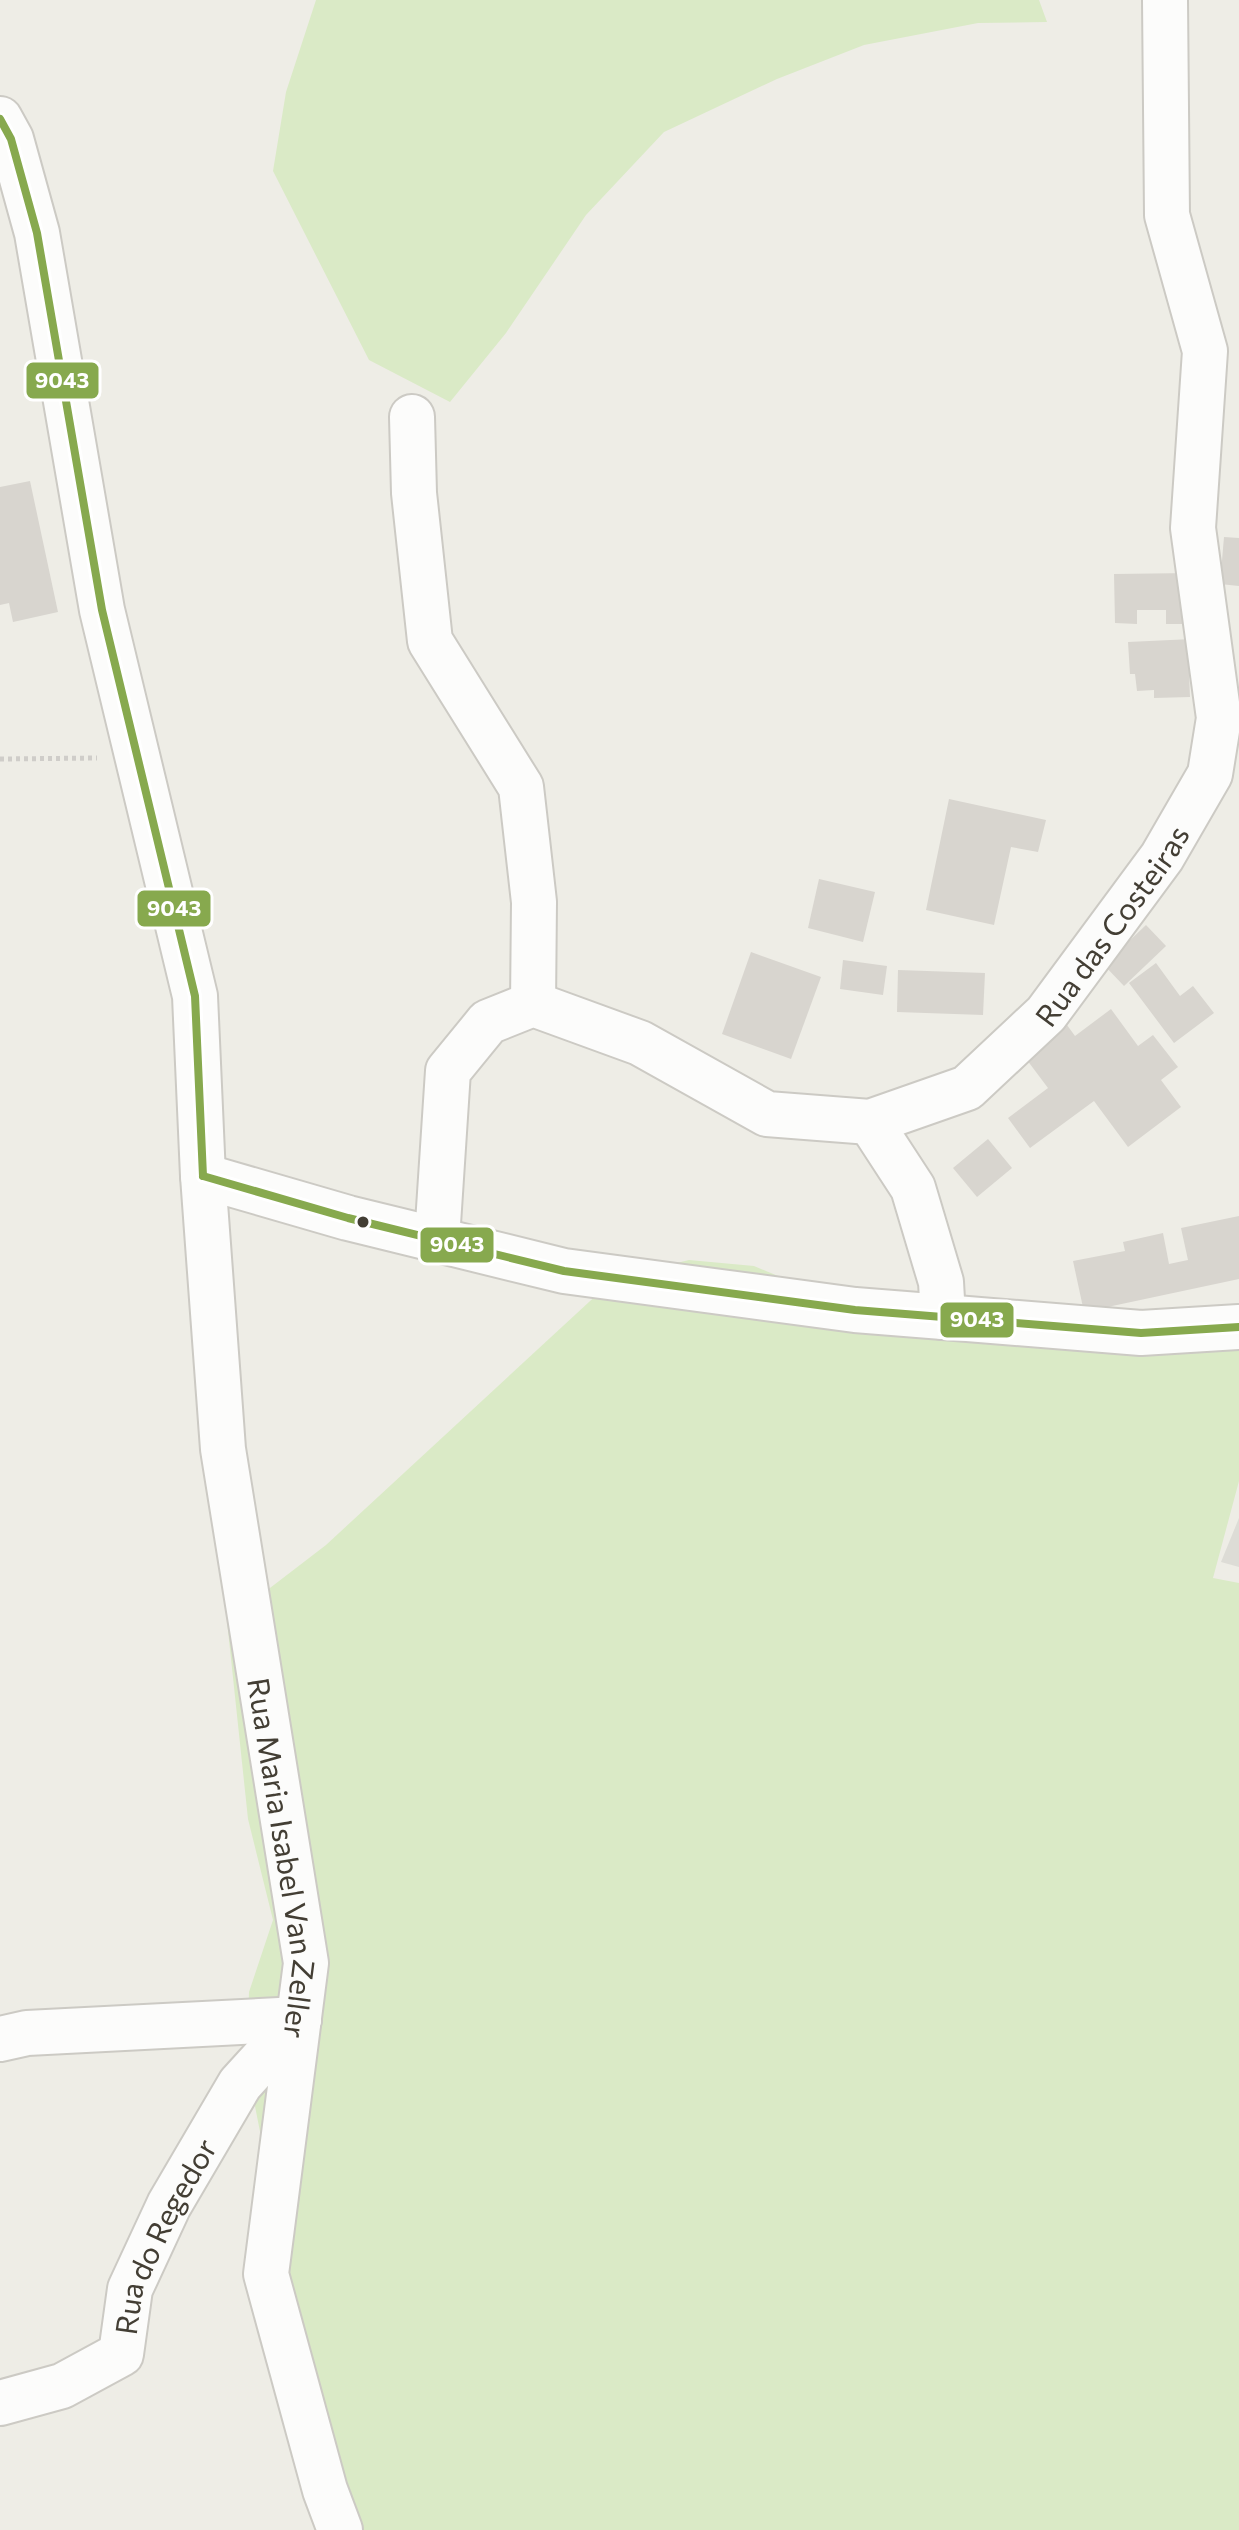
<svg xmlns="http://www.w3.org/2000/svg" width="1239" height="2530" font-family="Commissioner,sans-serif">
	<rect width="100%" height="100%" fill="#eeede6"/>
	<g fill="#daeac6">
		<path d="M316,0H1039L1047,22L978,23L864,45L777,79L664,132L586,215L506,333L450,402L369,360L273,171L286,92Z"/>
		<path d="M689,1260L754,1266L819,1293L1239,1331V1481L1213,1578L1239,1583V2530H339L247,2066L249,1992L273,1920L248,1819L227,1621L326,1545L615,1278Z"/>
	</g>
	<path fill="#dddcd6" d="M1239,1518V1567L1221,1562Z"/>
	<g fill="#d8d5cf">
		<path d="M30,481L58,612L13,622L9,603L0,605V487Z"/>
		<path d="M1224,537L1239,538V586L1220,584Z"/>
		<path d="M1191,573L1192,624H1166V610H1137V624L1115,623L1114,574Z"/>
		<path d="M1192,639L1194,673H1189L1190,697L1154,698V690L1137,691L1135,674H1130L1128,642Z"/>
		<path d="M949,799L1046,820L1038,852L1011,847L994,925L926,910Z"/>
		<path d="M819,879L875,892L863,942L808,928Z"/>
		<path d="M1146,925L1166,946L1124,986L1104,965Z"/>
		<path d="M751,952L821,977L791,1059L722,1034Z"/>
		<path d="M843,960L887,966L883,995L840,989Z"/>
		<path d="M1156,963L1180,996L1193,986L1214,1013L1174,1043L1129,983Z"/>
		<path d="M898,970L985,973L983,1015L897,1012Z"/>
		<path d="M1111,1009L1138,1046L1153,1035L1178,1067L1161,1080L1181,1107L1128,1147L1094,1101L1030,1148L1008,1118L1048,1088L1024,1056L1067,1025L1075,1036Z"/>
		<path d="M988,1139L1012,1168L977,1197L953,1168Z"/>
		<path d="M1239,1216V1279L1084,1312L1073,1261L1125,1251L1123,1242L1163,1233L1169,1264L1188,1260L1181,1228Z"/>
	</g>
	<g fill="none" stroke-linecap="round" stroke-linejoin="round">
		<defs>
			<g id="minor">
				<path id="s1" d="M0,119L11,139L37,233L102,610L195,996L203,1176L223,1449L306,1963L266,2274L325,2490L340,2530"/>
				<path d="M412,417L414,493L430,641L521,787L534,902L533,1004"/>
				<path d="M870,1122L913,1188L941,1282L943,1317"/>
				<path d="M203,1176L348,1218L564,1271L855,1310L943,1317L1141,1333L1239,1327"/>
				<path id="s2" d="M437,1239L448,1071L488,1022L533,1004L640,1043L767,1114L870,1122L967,1088L1046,1014L1162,857L1210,774L1219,718L1193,528L1205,351L1167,215L1165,0"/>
				<path d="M0,2039L27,2033L299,2019"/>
				<path id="s3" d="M0,2403L62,2386L121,2354L130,2289L169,2205L240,2084L299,2019"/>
			</g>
		</defs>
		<use href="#minor" stroke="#cccac4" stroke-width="48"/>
		<path stroke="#cfcdc9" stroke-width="5" stroke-dasharray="4 4" stroke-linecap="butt" d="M0,759L97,758"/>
		<use href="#minor" stroke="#fcfcfb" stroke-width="44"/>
		<defs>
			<g id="bus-1">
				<path d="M0,119L11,139L37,233L102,610L195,996L203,1176"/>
				<path d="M203,1176L348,1218L564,1271L855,1310L1141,1333L1239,1327"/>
			</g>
		</defs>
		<use href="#bus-1" stroke="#fff" stroke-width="14"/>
		<use href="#bus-1" stroke="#87a94e" stroke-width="8"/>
	</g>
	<circle fill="#433e34" stroke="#fff" stroke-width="3" cx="363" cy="1222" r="7"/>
	<g text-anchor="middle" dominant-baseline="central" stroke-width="6" stroke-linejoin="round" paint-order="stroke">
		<g font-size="30" fill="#433e34" stroke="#fff">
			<text stroke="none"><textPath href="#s2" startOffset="964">Rua das Costeiras</textPath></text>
			<text stroke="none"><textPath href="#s1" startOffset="1768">Rua Maria Isabel Van Zeller</textPath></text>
			<text stroke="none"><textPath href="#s3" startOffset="258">Rua do Regedor</textPath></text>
		</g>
	</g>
	<g stroke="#fff" stroke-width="3">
		<rect x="25" y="361" width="75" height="39" rx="8" fill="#87a94e"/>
		<rect x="136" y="889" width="76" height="39" rx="8" fill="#87a94e"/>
		<rect x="419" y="1226" width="76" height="38" rx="8" fill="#87a94e"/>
		<rect x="939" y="1301" width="76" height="38" rx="8" fill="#87a94e"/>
	</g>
	<g font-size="22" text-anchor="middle" font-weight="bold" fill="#fff">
		<text x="62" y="388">9043</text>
		<text x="174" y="916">9043</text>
		<text x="457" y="1252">9043</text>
		<text x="977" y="1327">9043</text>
	</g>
</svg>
